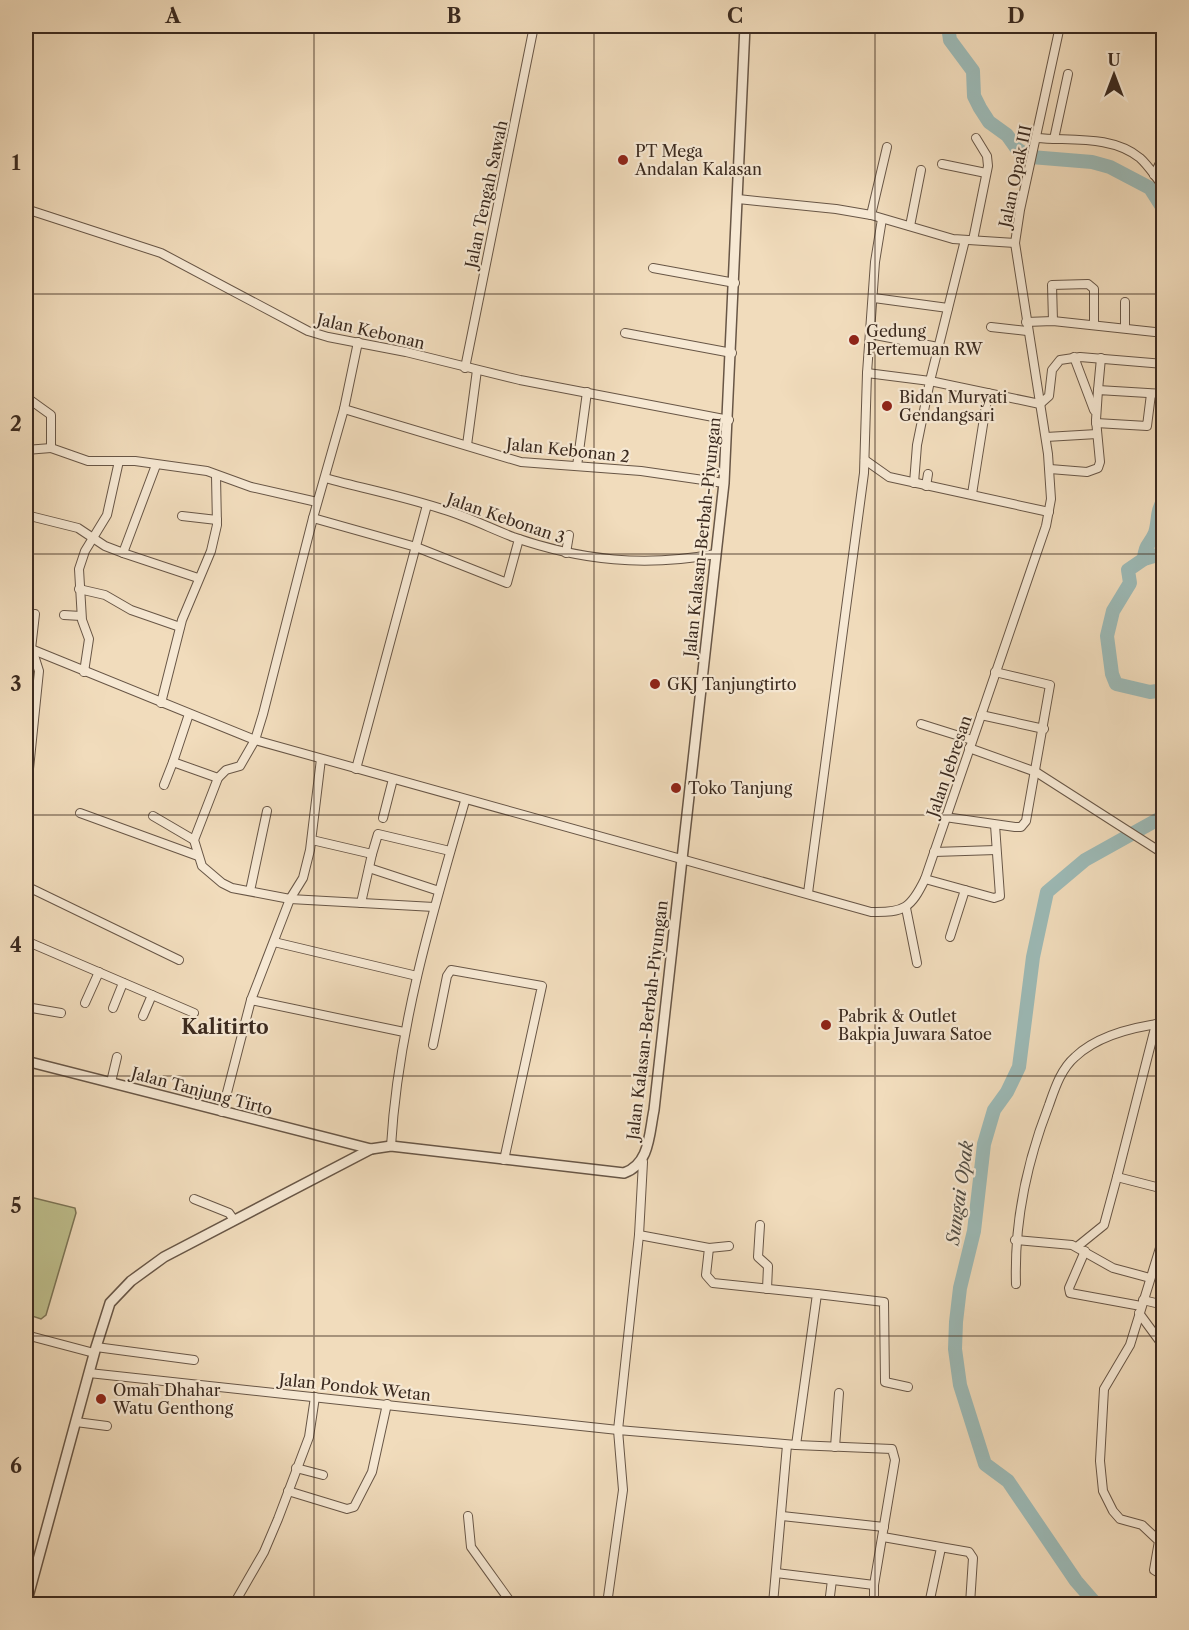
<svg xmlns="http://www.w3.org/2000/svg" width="1189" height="1630" font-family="'Libre Caslon Text',serif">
	<rect width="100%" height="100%" fill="#f1dcbc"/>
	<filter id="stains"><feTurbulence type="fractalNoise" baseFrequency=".00333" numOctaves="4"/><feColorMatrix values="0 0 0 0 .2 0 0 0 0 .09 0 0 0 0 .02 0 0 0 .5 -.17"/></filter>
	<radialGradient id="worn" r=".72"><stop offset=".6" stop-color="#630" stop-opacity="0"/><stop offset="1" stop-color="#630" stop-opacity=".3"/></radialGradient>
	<path fill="#bebf8d" stroke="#7c7456" stroke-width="1.5" d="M26,1196L75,1208L76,1213L46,1315L41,1319L26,1314Z"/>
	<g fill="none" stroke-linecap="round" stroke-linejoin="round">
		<g stroke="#9cbab7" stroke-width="14">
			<path d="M948,26L950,40L973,71L974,96L980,108L989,122L1007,135L1017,149L1031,157L1092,162L1110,167L1150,188L1164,210"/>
			<path d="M1164,553L1144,559L1128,570L1130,583L1113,611L1107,636L1112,674L1116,684L1150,692L1164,690"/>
			<path d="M1144,559C1145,544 1150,545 1155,533C1159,521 1156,511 1164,500"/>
			<path d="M1096,1604L1076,1581L1008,1481L985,1464L960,1385L955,1349L956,1322L960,1288L974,1231L984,1144L994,1110L1007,1092L1019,1067L1033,957L1047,892L1085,860L1164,816"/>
		</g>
		<defs>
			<g id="minor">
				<path d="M1037,138C1071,141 1112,135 1140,158C1149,166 1156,178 1164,187"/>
				<path d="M1054,139L1068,74"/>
				<path d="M942,164L986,173"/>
				<path d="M1154,175L1164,155"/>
				<path d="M738,199L836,209L871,215L953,239L1015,243"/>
				<path d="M26,209L161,253L308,331L328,337L406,352L520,380L729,420"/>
				<path d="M871,215L887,147"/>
				<path d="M910,226L921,170"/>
				<path d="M965,240L930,381L1040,404L1049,396L1052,370L1060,360L1080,357L1164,364"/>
				<path d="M973,240L988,166L987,156L976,138"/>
				<path d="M653,268L735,283"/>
				<path d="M1162,289L1164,298"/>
				<path d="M874,298L948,308"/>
				<path d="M1125,302V328"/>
				<path d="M1053,321L1052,285L1088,284L1094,289V325"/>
				<path d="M1026,322L1053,321L1164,333"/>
				<path d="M991,327L1027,331"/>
				<path d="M625,333L732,353"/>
				<path d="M870,334L938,347"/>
				<path d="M358,342L344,409L313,518L263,714L255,740L240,766L226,770L218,778L194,840L202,866L222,883L232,888L290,899L434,907"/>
				<path d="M1074,357L1094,410"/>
				<path d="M465,368L534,26"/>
				<path d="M867,373L930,381L917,445L914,483"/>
				<path d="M1098,390L1101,358"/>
				<path d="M26,397L51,415V448L88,461H135L207,471L251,487L317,502"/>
				<path d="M344,409L521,462L641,471L724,483"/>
				<path d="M1096,423L1147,426L1151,394"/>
				<path d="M1046,437L1097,434"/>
				<path d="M467,445L477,370"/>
				<path d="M26,450L51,448"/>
				<path d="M865,460L889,477L1049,512"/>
				<path d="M577,466L587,392"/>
				<path d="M1050,469L1087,472L1098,468L1100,462L1096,420L1098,390L1164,394"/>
				<path d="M325,478C365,489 406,497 445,510C468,517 490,528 513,537C582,561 645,567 716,554"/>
				<path d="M926,486L928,474"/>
				<path d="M972,494L988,393"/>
				<path d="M26,515L78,528L105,546L126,554L198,578"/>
				<path d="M182,516L217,520"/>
				<path d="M313,518L416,547L507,583L519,539"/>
				<path d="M123,553L156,465"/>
				<path d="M566,553L569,535"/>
				<path d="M79,589L105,595L131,610L180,627"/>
				<path d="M64,615L81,616"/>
				<path d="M26,647L255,740L871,912C904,913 911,908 925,879L1046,526L1051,499L1048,454L1015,243L1020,210L1060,26"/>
				<path d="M31,649L35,614"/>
				<path d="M84,672L89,639L82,620L79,569L85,551L107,515L119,461"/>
				<path d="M161,703L182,620L211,551L217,525L216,476"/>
				<path d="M189,714L173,762L218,778"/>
				<path d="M981,715L1044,729"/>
				<path d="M921,724L972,740"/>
				<path d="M969,748L1036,772L1164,854"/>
				<path d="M356,769L427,505"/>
				<path d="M164,785L173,762"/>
				<path d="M26,798L39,671L32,649"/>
				<path d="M80,813L198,856"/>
				<path d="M153,816L194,840"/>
				<path d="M945,817L1015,827H1021L1026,821L1050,685L995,672"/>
				<path d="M383,818L393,779"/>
				<path d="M312,840L372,854L361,903"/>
				<path d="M934,852L996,850"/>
				<path d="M372,854L378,834L450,851"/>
				<path d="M369,868L439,891"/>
				<path d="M925,879L965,890L950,937"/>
				<path d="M26,886L179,960"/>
				<path d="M965,890L994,898L1000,896L995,825"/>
				<path d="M250,891L267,811"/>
				<path d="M808,893L864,473L867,373L875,262L882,219"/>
				<path d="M906,908L917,963"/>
				<path d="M26,941L194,1013"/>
				<path d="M274,942L417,976"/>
				<path d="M251,1000L404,1032"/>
				<path d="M85,1003L99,972"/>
				<path d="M26,1007L61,1013"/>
				<path d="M113,1008L123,983"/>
				<path d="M143,1016L152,995"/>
				<path d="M1156,1024L1117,1177L1164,1189"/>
				<path d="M433,1045L447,976L451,970L542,986L504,1160"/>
				<path d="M111,1082L117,1057"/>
				<path d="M222,1112L251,1000L290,899L303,878L310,850L321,759"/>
				<path d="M391,1146C398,1028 432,914 465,801"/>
				<path d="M194,1199L229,1213L234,1220"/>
				<path d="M760,1225L758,1257L768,1266L767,1289"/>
				<path d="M639,1235L709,1248L706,1275L713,1283L817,1294L796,1445"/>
				<path d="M1164,1235L1130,1345L1104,1389L1100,1461L1103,1491L1113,1511L1120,1519L1142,1525L1159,1541L1154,1570L1164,1576"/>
				<path d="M1015,1240L1072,1245L1113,1268L1150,1278"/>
				<path d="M1078,1246L1104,1225L1117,1177"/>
				<path d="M709,1248L729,1246"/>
				<path d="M1085,1251L1069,1288L1070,1293L1141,1306"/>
				<path d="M1016,1284C1014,1221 1026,1164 1049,1105C1055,1088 1061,1069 1075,1057C1098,1035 1133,1027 1164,1023"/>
				<path d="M817,1294L884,1302L885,1382L908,1387"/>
				<path d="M1143,1300L1164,1305"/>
				<path d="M1161,1305L1164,1316"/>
				<path d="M1139,1313L1164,1347"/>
				<path d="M26,1335L94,1353"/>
				<path d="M96,1347L194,1360"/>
				<path d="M89,1373L618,1430L796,1445L892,1449L895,1460L874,1585V1604"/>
				<path d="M76,1422L107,1426"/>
				<path d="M835,1447L839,1393"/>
				<path d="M296,1468L323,1475"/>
				<path d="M288,1491L347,1509L354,1507L372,1472L387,1404"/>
				<path d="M468,1516L471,1547L512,1604"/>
				<path d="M782,1516L884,1527"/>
				<path d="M883,1537L969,1552L973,1558L970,1604"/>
				<path d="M776,1573L874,1585"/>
				<path d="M234,1604L264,1552L278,1519L309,1437L315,1397"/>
				<path d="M607,1604L623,1490L618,1430L639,1235L643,1162"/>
				<path d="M773,1604L787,1445"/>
				<path d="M829,1604L832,1580"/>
				<path d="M929,1604L941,1548"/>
			</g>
			<g id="tertiary">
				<path d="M26,1061L371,1149"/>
				<path d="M26,1604L96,1347L110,1303L131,1281L164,1257L371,1149L391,1146L624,1173C650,1164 649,1134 654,1110L724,483L745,26"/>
			</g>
		</defs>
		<use href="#minor" stroke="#685646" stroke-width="10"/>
		<use href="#tertiary" stroke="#685646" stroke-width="12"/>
		<use href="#minor" stroke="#f6e8d3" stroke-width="8"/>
		<use href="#tertiary" stroke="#f6e8d3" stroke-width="9"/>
	</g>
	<path fill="none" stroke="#3b2a1f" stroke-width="1.5" stroke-opacity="0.55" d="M314,26V1604M594,26V1604M875,26V1604M26,294H1164M26,554H1164M26,815H1164M26,1076H1164M26,1336H1164"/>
	<g fill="#8f2418" stroke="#f6e8d3" stroke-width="2">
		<circle cx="623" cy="160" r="6"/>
		<circle cx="854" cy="340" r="6"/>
		<circle cx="887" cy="406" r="6"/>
		<circle cx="655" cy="684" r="6"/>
		<circle cx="676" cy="788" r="6"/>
		<circle cx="826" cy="1025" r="6"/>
		<circle cx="101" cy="1399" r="6"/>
	</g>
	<g text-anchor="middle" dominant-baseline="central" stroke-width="4.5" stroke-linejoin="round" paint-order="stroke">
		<g font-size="16" fill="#3b2a1f" stroke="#f6e8d3" text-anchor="start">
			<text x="635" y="151">PT Mega<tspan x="635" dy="18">Andalan Kalasan</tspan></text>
			<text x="866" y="331">Gedung<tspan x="866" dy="18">Pertemuan RW</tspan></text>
			<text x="899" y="397">Bidan Muryati<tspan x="899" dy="18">Gendangsari</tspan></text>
			<text x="667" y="684">GKJ Tanjungtirto</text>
			<text x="688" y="788">Toko Tanjung</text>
			<text x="838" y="1016">Pabrik &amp; Outlet<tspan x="838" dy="18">Bakpia Juwara Satoe</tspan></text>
			<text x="113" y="1390">Omah Dhahar<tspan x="113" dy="18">Watu Genthong</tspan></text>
		</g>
		<g font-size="16" fill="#3b2a1f" stroke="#f6e8d3">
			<text transform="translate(1015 176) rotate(-78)">Jalan Opak III</text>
			<text transform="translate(486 194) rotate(-78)">Jalan Tengah Sawah</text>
			<text transform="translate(371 331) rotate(13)">Jalan Kebonan</text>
			<text transform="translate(568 450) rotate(6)">Jalan Kebonan 2</text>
			<text transform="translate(506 518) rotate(19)">Jalan Kebonan 3</text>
			<text transform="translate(702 537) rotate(-84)">Jalan Kalasan-Berbah-Piyungan</text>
			<text transform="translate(949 766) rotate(-71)">Jalan Jebresan</text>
			<text transform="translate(647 1020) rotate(-83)">Jalan Kalasan-Berbah-Piyungan</text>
			<text transform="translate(202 1091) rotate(15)">Jalan Tanjung Tirto</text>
			<text transform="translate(355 1387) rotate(6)">Jalan Pondok Wetan</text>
		</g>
		<g font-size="18" font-style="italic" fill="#534e45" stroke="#f6e8d3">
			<text transform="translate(960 1193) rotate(-82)">Sungai Opak</text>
		</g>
		<g font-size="20" font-weight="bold" fill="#3b2a1f" stroke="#f6e8d3">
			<text x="225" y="1027">Kalitirto</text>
		</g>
	</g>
	<rect width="1189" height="1630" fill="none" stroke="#f1dcbc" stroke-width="66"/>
	<g transform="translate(1114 75)" stroke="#f6e8d3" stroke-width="4.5" paint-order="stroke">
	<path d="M0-4.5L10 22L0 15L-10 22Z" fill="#3b2a1f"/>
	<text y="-9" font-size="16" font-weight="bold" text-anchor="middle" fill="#3b2a1f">U</text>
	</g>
	<rect x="33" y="33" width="1123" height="1564" fill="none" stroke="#3b2a1f" stroke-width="2"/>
	<g font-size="20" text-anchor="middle" font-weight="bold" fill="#3b2a1f">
		<text x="173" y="23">A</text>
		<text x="454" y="23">B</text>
		<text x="735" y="23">C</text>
		<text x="1016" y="23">D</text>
		<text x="16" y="170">1</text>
		<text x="16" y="431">2</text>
		<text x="16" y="691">3</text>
		<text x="16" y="952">4</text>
		<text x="16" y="1213">5</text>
		<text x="16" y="1473">6</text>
	</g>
	<rect width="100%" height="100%" filter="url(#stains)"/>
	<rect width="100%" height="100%" fill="url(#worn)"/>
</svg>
